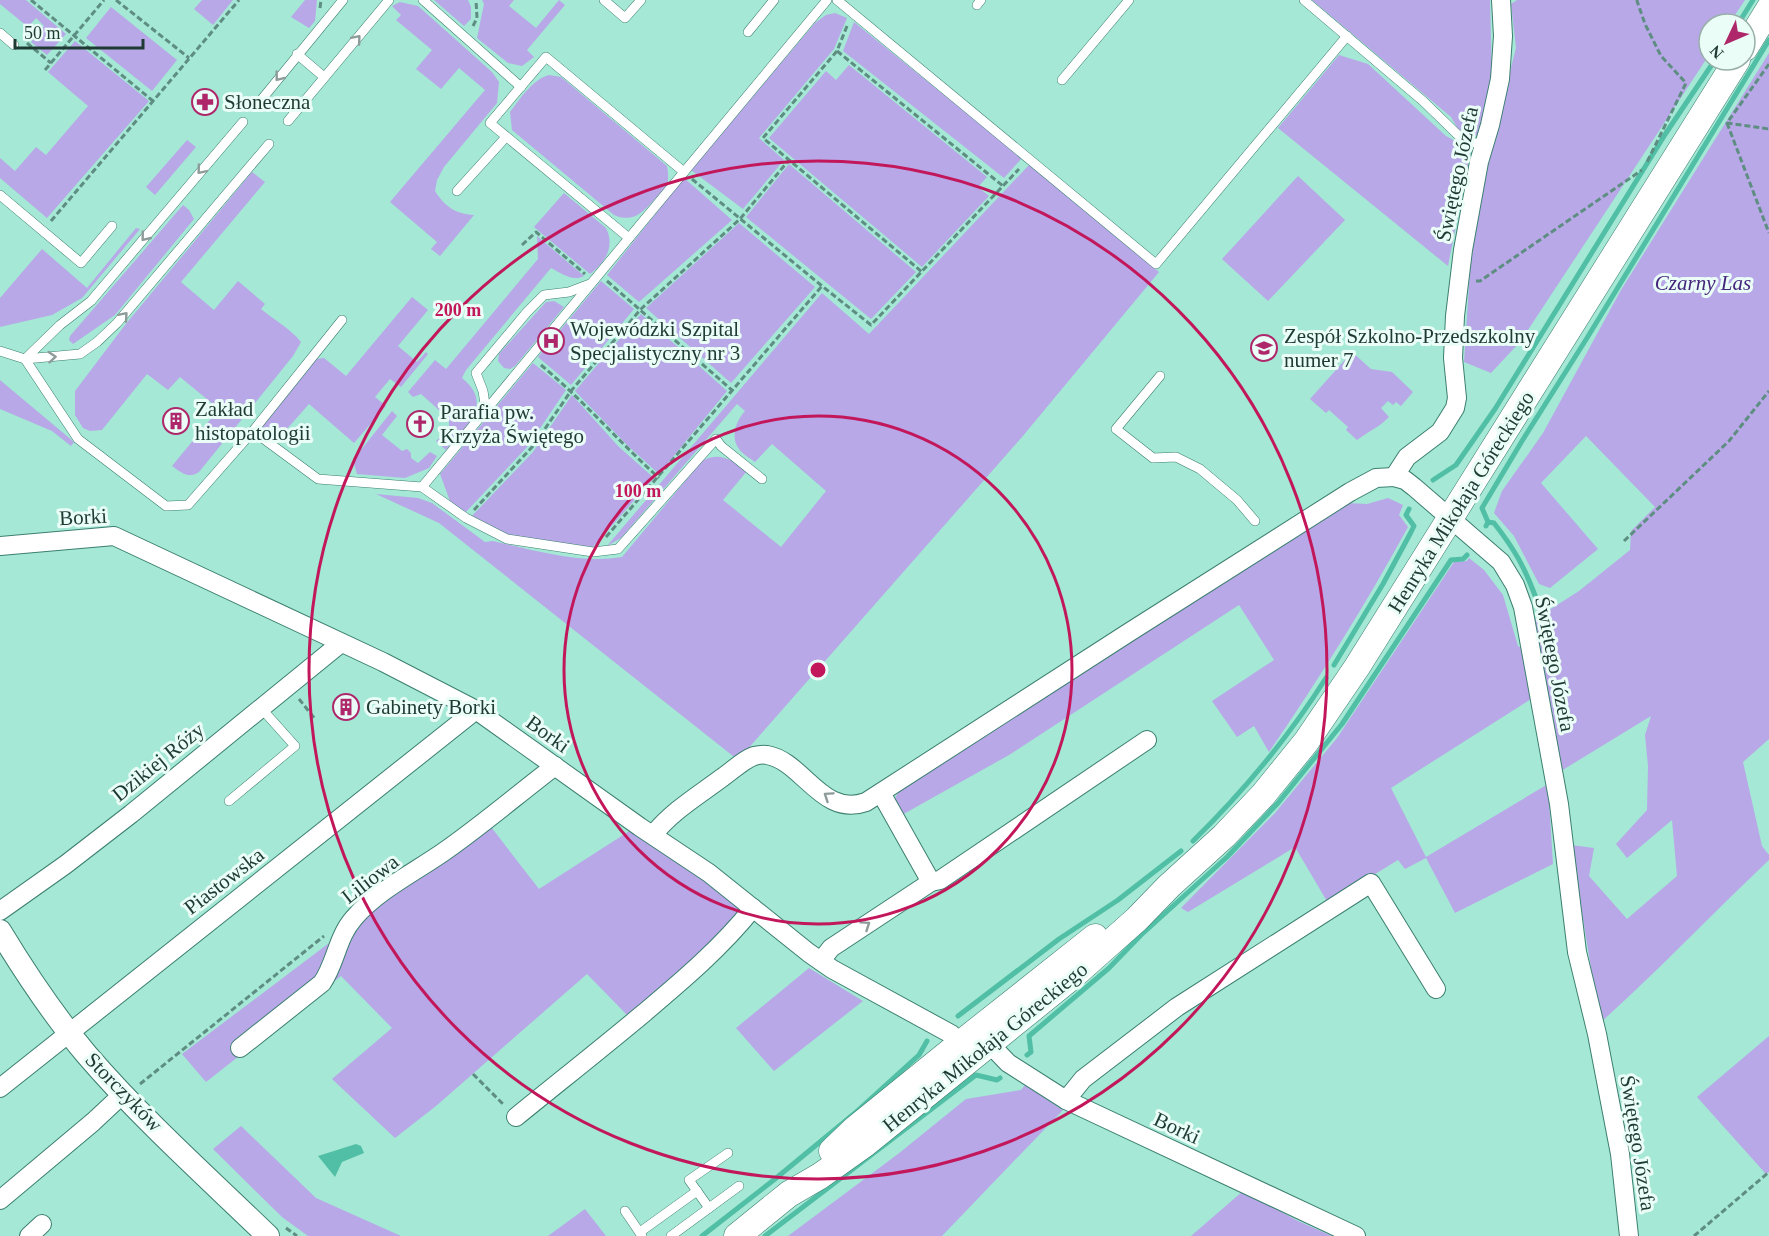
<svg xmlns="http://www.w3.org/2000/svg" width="1769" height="1236" font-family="Georgia,serif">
	<rect width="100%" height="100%" fill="#a4e8d5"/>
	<g fill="#b8a8e8">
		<path d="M0,0H26L66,34L47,55L31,42L44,26L36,18L28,27L0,4Z"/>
		<path d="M202,0H233L213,25L194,9Z"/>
		<path d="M305,0H317L315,21L309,28L291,17Z"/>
		<path d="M434,0H468L471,7V19L464,26Z"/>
		<path d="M482,0H514L509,6L536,28L559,0L565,5L527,50L534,57L522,66L508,63L477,38L484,4Z"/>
		<path d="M1312,0H1490L1492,80L1479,137L1458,129L1451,117Z"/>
		<path d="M1517,0H1745L1729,24H1709V55L1520,342L1491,373L1464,362L1470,270L1484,172L1516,48L1511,4Z"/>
		<path d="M400,2L418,6L492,72L499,82L497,103L444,167L437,180L435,191C445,207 456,214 474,215L440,256L431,249L437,242L390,202L485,90L459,68L441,89L416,69L432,50L396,20L401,15L392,6Z"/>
		<path d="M111,7L177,60L152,91L86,38Z"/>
		<path d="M835,13L847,18L834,49L759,138L784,160L743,209L691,170L815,23L826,15Z"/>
		<path d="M854,22L1022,158L1004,178L843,51Z"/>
		<path d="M75,41L149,101L47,218L0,178V158L15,171L36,147L46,155L88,106L48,72Z"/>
		<path d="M1769,53V739L1743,762L1762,846L1769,855V860C1712,914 1658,971 1600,1023L1571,845L1594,848L1589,876L1627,919L1677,876L1672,820L1627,858L1616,844L1647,810L1648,766L1645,735L1651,716L1561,771L1532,621L1579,591L1630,550L1631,531L1655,507L1586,436L1541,483L1598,549L1550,588L1539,584L1514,536L1494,513L1502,491L1543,433L1621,290Z"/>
		<path d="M1339,55L1368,64L1446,136L1471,149L1448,266L1278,128Z"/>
		<path d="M849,65L987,177L978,187L989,196L922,267L769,138L826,71L836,80Z"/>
		<path d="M549,75L561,77L667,166C668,172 669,179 667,185C665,190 658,195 655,199C642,213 633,223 614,215L512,130L510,112C519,100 533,79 549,75Z"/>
		<path d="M187,140L196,147L155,195L146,187Z"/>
		<path d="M789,164L916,272L871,319L746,217Z"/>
		<path d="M1029,165L1159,272L1022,437L738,760L439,523L376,494L418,498L432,503L485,542L493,541C534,550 580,564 622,557L702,461C719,451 733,460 747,471L723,500L781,547L826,491L772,444L755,462C750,458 742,454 739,449C730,437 736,421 745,411L737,404L621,538L607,546L822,293L869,334Z"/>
		<path d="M252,172L265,182L181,282L214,310L238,281L265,304L261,309C274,320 291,329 301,342L293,356L199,472C188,479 182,473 172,466L219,409L180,377L168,390L147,374L102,430L90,431L83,428L75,415V391L125,325Z"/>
		<path d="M1298,176L1345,220L1268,301L1222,259Z"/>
		<path d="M684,178L732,220L639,302L607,275Z"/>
		<path d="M564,193L606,228C615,246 606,262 590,274L534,227Z"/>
		<path d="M183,205L189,210L194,219L115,315L73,344L69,340L70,336Z"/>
		<path d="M739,223L815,287L731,383L646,308Z"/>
		<path d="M136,228L140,229L82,298L52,315L0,327V298L42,249L87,288Z"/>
		<path d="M537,236L584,276C572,282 561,273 551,268L466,370L462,378C495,405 465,426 446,450L436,441L449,430V419L421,394L413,397L408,392L435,360L446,369L538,259Z"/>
		<path d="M601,281L634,309L571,385L538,357Z"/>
		<path d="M412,297L428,310L398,346L417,362L426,352L428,354L401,387L390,379L375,397L386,406L354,443L309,404L278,439L267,436L261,427L316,359L324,358L346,376Z"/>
		<path d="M554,301L564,307L515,366L510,369L504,368L498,361L499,354L546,302Z"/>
		<path d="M641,314L727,391L659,474L627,445L575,391Z"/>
		<path d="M1352,352L1371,369L1392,372L1413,392L1401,406L1396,402L1393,405L1388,401L1381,408L1389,417C1377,429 1370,430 1357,440L1346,430L1348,427L1329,410L1326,413L1310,399Z"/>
		<path d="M533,363L566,390L528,446L464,514L450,501L440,474Z"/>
		<path d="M0,380L74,442L71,446L52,431L0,409Z"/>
		<path d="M572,395L618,446L654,478L593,547L494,534L470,518L533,452Z"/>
		<path d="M392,411L397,416L382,435L402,451L407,449L411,453V458L418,463L430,452L437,456L429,468L405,478L357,474L353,460Z"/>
		<path d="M1388,498L1403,505L1399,515L1408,527C1366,604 1319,679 1269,752L1254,726L1237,737L1212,701L1274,660L1239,605L1009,755L900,816L893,802L900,789L1348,503L1367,504Z"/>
		<path d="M1469,558L1484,570L1503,595L1518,646L1525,650L1531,699L1391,788L1426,857L1548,784L1553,864L1455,913L1426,858L1405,869L1398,860L1328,903L1295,847L1188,912L1181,908L1275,813L1337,738L1454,562L1467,561Z"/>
		<path d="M488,823L539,889L631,830L701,876L745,910L707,951L629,1017L587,974L436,1106L395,1138L332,1079L392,1028L341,976L206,1082L182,1054Z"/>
		<path d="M809,968L863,1001L774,1071L736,1028Z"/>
		<path d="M1769,1036V1172L1766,1174L1697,1097Z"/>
		<path d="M1025,1085L1063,1110L942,1236H788L898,1154L966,1099L1021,1090Z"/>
		<path d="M241,1126L316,1198L401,1236H308L282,1217L213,1149Z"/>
		<path d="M1243,1191L1298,1221L1332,1236H1191Z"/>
		<path d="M585,1209L606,1236H548Z"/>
	</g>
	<path fill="#51bfa5" d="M356,1144L361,1146L364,1153L342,1162L335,1177L318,1156Z"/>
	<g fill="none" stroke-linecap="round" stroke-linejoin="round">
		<g stroke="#51bfa5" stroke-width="5">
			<path d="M1738,24L1753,0"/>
			<path d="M1433,480L1456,465L1495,409L1666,133L1715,60"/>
			<path d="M1488,522L1494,523C1515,550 1524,566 1536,598"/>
			<path d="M1486,526L1488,522L1482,508L1522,441L1587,338L1769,40"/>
			<path d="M1334,665L1383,584L1410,534L1414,526L1406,515L1409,509"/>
			<path d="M1193,841C1244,791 1288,738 1326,678"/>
			<path d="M958,1016L1059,939L1118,900L1181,851"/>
			<path d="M1027,1055L1031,1052L1029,1036L1109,968L1141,935L1227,857L1278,803L1342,724L1451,560L1463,559L1467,555"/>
			<path d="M702,1236L775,1179L855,1113L919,1055L927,1041"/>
			<path d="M765,1236L976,1075L997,1080L1000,1078"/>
		</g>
		<defs>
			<g id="service">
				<path d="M423,0L521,87"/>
				<path d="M604,0L625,18L641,0"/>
				<path d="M837,0L1156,264L1347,36"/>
				<path d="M1304,0L1423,101L1458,135L1468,142L1484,144"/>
				<path d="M977,5L981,0"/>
				<path d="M748,32L774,0"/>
				<path d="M0,33L14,45"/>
				<path d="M297,54L324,77"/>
				<path d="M1062,80L1129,0"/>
				<path d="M262,99L343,0"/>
				<path d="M288,121L389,0"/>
				<path d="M457,191L506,137"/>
				<path d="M0,195L81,263L112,226"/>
				<path d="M629,238L490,123L546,57L684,172"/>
				<path d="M0,351L25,359L80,354L97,342L117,323L269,144"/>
				<path d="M25,359L78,439L166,506L188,505L253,431L342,320"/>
				<path d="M25,359L60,325L91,301L243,122"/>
				<path d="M1160,376L1116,429L1153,458L1176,457L1200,469L1237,500L1255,521"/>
				<path d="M486,411L483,391L476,373L527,312L544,295L569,292L590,284"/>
				<path d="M253,431L318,479L422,487L466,518L507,539L593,552L618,549L716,439L721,446L762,479"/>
				<path d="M422,487L827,0"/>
				<path d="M229,801L295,746L261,708"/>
				<path d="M709,1208L689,1180L728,1153"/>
				<path d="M625,1211L642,1236"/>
				<path d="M640,1232L697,1191"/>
				<path d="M671,1236L739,1186"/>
			</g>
			<g id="minor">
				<path d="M1501,0L1503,36L1500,79L1490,125L1479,162L1463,250L1455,316L1453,358L1457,398L1455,408L1440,432L1407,457L1394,477L1405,480L1414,487L1501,562L1515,585L1523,607L1559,804L1577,952L1597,1034L1620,1154L1629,1236"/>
				<path d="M0,546L114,536L383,662L476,710L640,827L709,873L809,953L832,969L951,1034L968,1052"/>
				<path d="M653,835C672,811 699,795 723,777C733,770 743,760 754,756C758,755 763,754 767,755C803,761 822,818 866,802L1128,633L1350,492L1376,478L1394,477"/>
				<path d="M931,882L940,880L1147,740"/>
				<path d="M0,911L65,865L131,814L341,643"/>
				<path d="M821,961L831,948L931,882L881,793"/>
				<path d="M982,1036L1008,1063L1066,1100L1356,1236"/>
				<path d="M240,1048L322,983C336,963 337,937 354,918C377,891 413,873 442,853C481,826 517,795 555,766"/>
				<path d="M0,1088L476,710"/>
				<path d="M1066,1100L1083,1079L1177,1007L1371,883L1436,989"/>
				<path d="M516,1117C559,1082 602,1048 644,1013C683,980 721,948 753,908"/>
				<path d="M0,1200L93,1122L123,1094"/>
				<path d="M29,1236L42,1224"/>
			</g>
			<path id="tertiary" d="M0,931C26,974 54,1016 87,1055C142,1119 207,1177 268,1236"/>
			<g id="secondary">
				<path d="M1745,48L1769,9"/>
				<path d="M832,1151L856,1128L951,1051L1095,937"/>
				<path d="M737,1236L789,1194L820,1176L865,1144L1074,975L1137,919L1169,886L1224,836L1263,795L1306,742L1357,667L1737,60"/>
			</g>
		</defs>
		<use href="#service" stroke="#3c7f6f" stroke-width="10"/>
		<use href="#minor" stroke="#3c7f6f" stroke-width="20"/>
		<use href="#tertiary" stroke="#3c7f6f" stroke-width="24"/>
		<use href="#secondary" stroke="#3c7f6f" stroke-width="27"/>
		<g stroke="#5e8d81" stroke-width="3" stroke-dasharray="6 3" stroke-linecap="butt">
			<path d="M31,0L153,101"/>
			<path d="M116,0L189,58"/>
			<path d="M1638,0L1637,1L1645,24L1661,56L1686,83L1647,162"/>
			<path d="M320,8L321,0"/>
			<path d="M473,26L477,18L476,0"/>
			<path d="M847,26L837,51L763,138L922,272"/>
			<path d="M27,43L51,63"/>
			<path d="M837,51L1003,186"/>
			<path d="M1769,64L1727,123L1769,129"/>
			<path d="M45,70L104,0"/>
			<path d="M1727,123L1769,233"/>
			<path d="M692,179L822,286L871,325L1019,169"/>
			<path d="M51,221L239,0"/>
			<path d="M522,245L536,232L585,274"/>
			<path d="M607,281L733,391"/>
			<path d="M1476,281H1480L1642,170"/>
			<path d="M541,365C583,400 618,441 659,478"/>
			<path d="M474,510L533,446L571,391L641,309L740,219L789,160"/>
			<path d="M606,537L822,286"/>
			<path d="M1624,541L1729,441L1769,391"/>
			<path d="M299,699L315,719"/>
			<path d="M473,1074L504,1105"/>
			<path d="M140,1084L324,936"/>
			<path d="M286,1228L297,1236"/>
			<path d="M1694,1236L1769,1172"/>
		</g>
		<use href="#service" stroke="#fff" stroke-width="9"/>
		<use href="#minor" stroke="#fff" stroke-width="18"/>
		<use href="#tertiary" stroke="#fff" stroke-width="22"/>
		<use href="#secondary" stroke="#fff" stroke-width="26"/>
	</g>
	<defs><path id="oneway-chevron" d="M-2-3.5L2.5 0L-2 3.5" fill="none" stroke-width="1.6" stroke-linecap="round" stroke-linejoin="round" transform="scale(1.5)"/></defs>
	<g stroke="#8e9c99">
		<use href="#oneway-chevron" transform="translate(357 39) rotate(-50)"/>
		<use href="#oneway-chevron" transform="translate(279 77) rotate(128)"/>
		<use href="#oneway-chevron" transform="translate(201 170) rotate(130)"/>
		<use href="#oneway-chevron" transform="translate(145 237) rotate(129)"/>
		<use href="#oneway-chevron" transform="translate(124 316) rotate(-49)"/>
		<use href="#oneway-chevron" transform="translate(52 357) rotate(-5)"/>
		<use href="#oneway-chevron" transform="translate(828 796) rotate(-146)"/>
		<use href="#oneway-chevron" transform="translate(866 925) rotate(-34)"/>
	</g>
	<g fill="none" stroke="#c2185b" stroke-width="3">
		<circle cx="818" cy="670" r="254"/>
		<circle cx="818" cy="670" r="509"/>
	</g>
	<defs>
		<symbol id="pharmacy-ring" viewBox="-11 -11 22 22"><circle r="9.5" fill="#eafdf7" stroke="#af276b" stroke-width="1.5"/><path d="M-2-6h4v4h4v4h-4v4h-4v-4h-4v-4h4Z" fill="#af276b"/></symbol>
		<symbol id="hospital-ring" viewBox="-11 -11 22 22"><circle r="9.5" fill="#eafdf7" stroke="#af276b" stroke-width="1.5"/><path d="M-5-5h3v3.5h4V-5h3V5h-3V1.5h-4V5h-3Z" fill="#af276b"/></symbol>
		<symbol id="school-ring" viewBox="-11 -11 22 22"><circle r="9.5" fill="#eafdf7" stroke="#af276b" stroke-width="1.5"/><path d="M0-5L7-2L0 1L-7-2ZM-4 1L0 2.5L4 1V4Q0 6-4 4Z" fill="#af276b"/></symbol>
		<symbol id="building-ring" viewBox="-11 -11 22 22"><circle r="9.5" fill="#eafdf7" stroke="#af276b" stroke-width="1.5"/><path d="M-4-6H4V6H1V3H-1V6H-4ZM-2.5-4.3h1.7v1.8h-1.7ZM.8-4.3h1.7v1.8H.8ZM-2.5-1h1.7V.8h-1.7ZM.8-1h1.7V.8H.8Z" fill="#af276b"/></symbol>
		<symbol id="church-ring" viewBox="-11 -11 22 22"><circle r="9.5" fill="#eafdf7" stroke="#af276b" stroke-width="1.5"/><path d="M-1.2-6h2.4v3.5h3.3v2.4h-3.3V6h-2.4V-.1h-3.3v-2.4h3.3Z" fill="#af276b"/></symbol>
	</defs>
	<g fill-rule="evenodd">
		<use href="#pharmacy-ring" x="190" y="87" width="30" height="30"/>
		<use href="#hospital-ring" x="536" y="326" width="30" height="30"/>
		<use href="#school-ring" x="1249" y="333" width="30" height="30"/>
		<use href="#building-ring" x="161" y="406" width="30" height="30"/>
		<use href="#church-ring" x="405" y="409" width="30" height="30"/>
		<use href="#building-ring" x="331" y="692" width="30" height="30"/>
	</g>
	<g text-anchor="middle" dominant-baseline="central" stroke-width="6" stroke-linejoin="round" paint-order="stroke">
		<g font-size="21" fill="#1e3a33" stroke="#eafdf7" text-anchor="start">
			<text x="224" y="102">Słoneczna</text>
			<text x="570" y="329">Wojewódzki Szpital<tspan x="570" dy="24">Specjalistyczny nr 3</tspan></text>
			<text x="1284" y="336">Zespół Szkolno-Przedszkolny<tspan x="1284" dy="24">numer 7</tspan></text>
			<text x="195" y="409">Zakład<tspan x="195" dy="24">histopatologii</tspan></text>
			<text x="440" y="412">Parafia pw.<tspan x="440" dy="24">Krzyża Świętego</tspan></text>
			<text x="366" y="707">Gabinety Borki</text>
		</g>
		<g font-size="21" fill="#1e3a33" stroke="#eafdf7">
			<text transform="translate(1457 174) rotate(-78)">Świętego Józefa</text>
			<text transform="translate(1461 502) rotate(-58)">Henryka Mikołaja Góreckiego</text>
			<text transform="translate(83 517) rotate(-3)">Borki</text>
			<text transform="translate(1555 664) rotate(79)">Świętego Józefa</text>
			<text transform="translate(548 734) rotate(36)">Borki</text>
			<text transform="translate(158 762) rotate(-39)">Dzikiej Róży</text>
			<text transform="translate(370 879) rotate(-38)">Liliowa</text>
			<text transform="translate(224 881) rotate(-38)">Piastowska</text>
			<text transform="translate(985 1047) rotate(-39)">Henryka Mikołaja Góreckiego</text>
			<text transform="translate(124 1092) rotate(46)">Storczyków</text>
			<text transform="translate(1177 1128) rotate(25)">Borki</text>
			<text transform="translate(1638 1143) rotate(81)">Świętego Józefa</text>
		</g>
		<g font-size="21" font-style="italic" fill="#45257b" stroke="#eafdf7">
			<text x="1703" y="283">Czarny Las</text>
		</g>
	</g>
	<circle cx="818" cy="670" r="9" fill="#c2185b" stroke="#eafdf7" stroke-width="3"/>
	<g font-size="18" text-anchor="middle" font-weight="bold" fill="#c2185b" stroke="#eafdf7" stroke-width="6" stroke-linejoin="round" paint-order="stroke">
		<text x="458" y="316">200 m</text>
		<text x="638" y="497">100 m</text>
	</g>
	<g transform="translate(1727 42) rotate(226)"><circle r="28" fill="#eafdf7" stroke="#98afa9" stroke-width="1.5"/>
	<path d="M0-4.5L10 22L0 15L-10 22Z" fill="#af276b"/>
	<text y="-9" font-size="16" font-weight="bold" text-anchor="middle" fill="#1e3a33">N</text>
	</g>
	<path d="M15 39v9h128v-9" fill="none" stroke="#1e3a33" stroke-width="3"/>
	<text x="24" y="39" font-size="18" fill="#1e3a33" stroke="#eafdf7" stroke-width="4.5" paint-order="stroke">50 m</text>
</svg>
